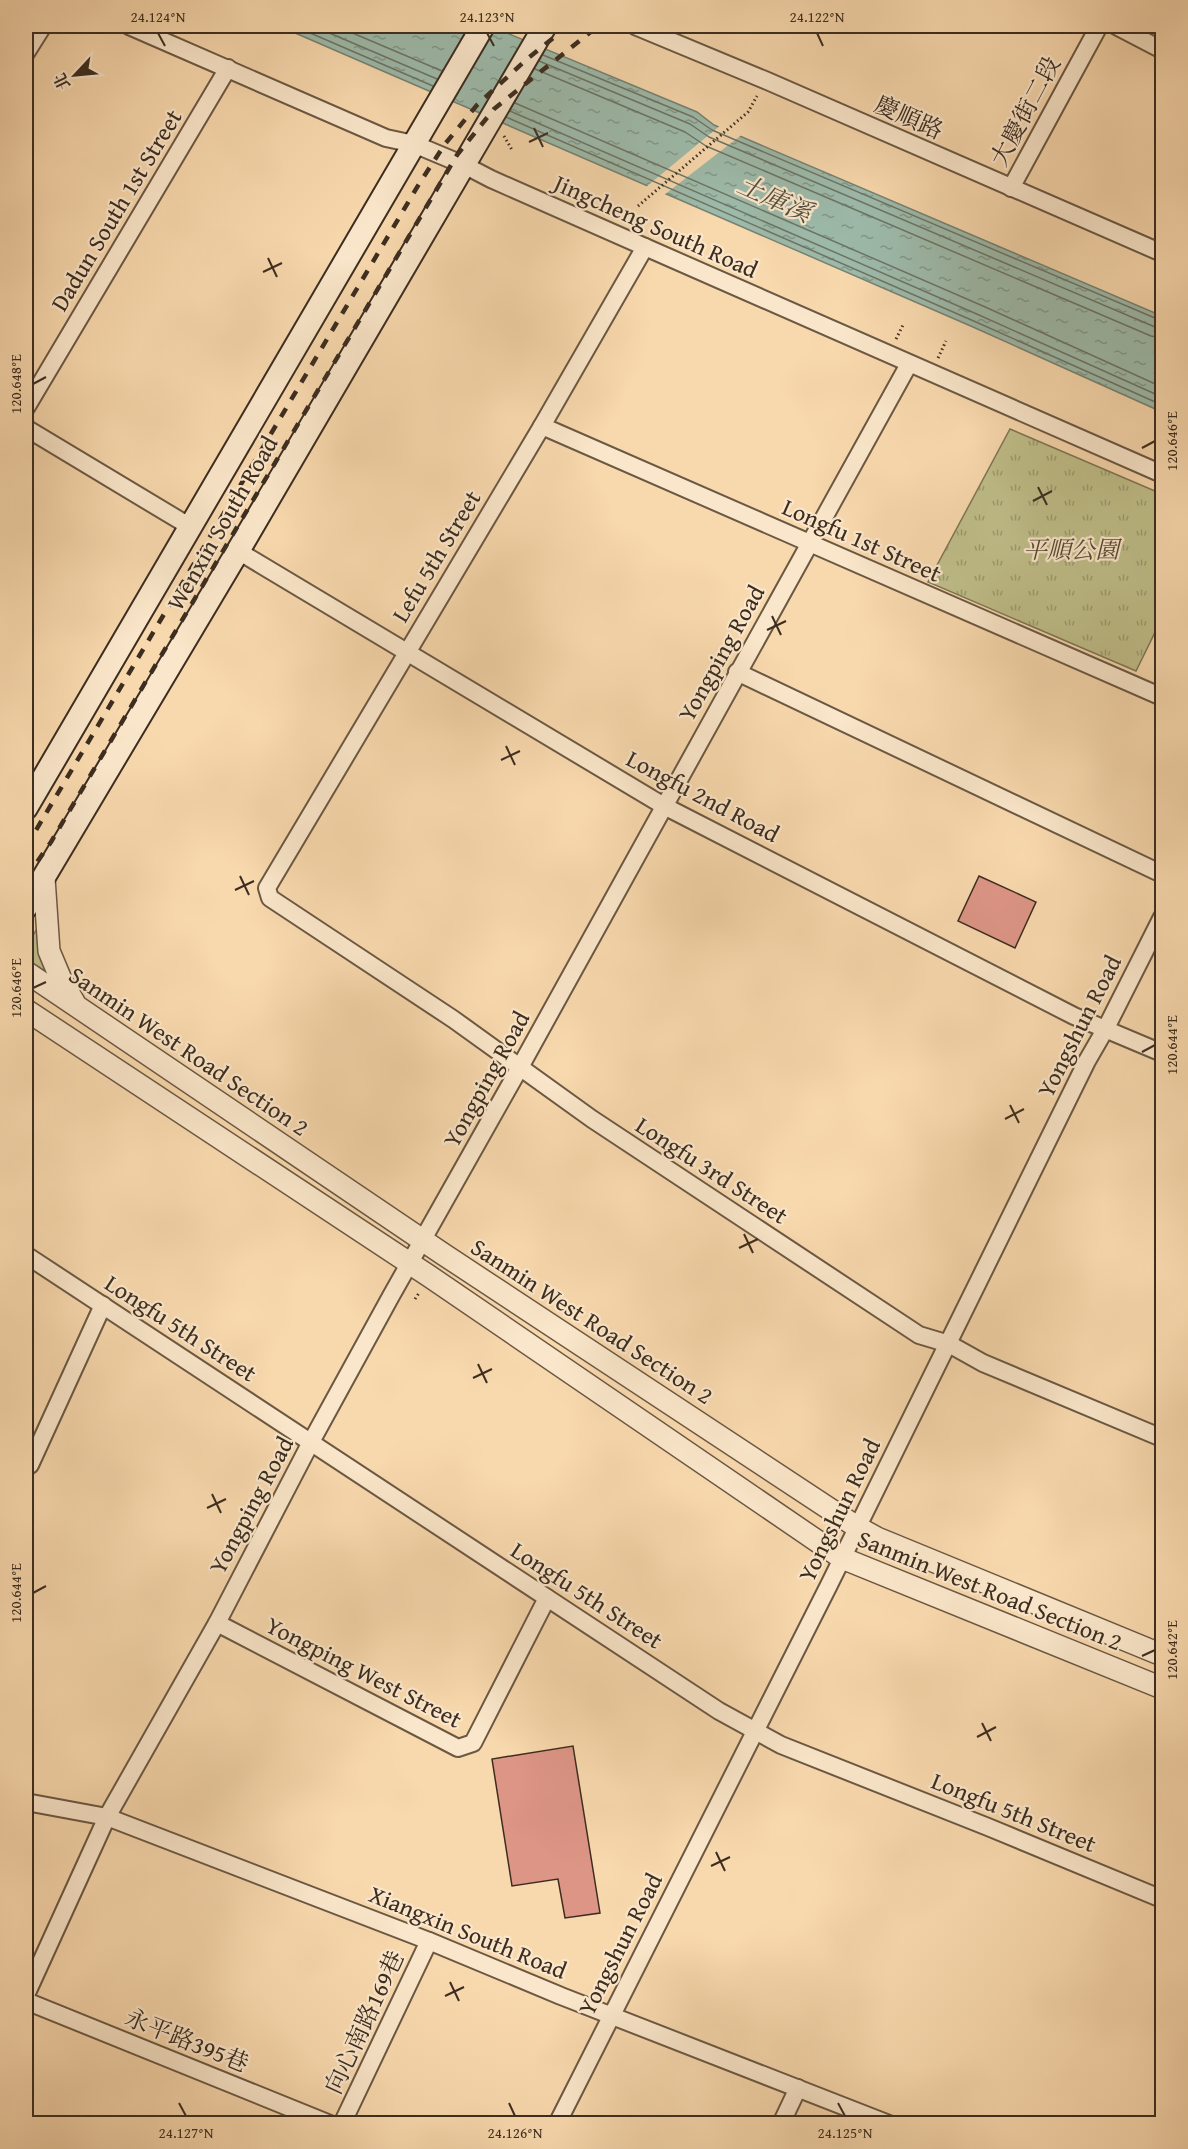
<svg xmlns="http://www.w3.org/2000/svg" width="1188" height="2149" font-family="'Gentium Book Plus','Noto Serif TC',serif">
	<defs>
		<pattern id="grass-tufts" width="24" height="20" patternUnits="userSpaceOnUse" patternTransform="scale(1.5)"><rect width="24" height="20" fill="#bfbe89"/><path d="M3 7l-1-3M5 7V3M7 7l1-3M15 17l-1-3M17 17v-4M19 17l1-3" fill="none" stroke="#9c9b70"/></pattern>
		<pattern id="water-ripples" width="26" height="14" patternUnits="userSpaceOnUse" patternTransform="scale(1.5)"><rect width="26" height="14" fill="#9dbaaa"/><path d="M2 4q2-2 4 0t4 0M15 11q2-2 4 0t4 0" fill="none" stroke="#81988a"/></pattern>
	</defs>
	<rect width="100%" height="100%" fill="#f8d8ad"/>
	<filter id="stains"><feTurbulence type="fractalNoise" baseFrequency=".00333" numOctaves="4"/><feColorMatrix values="0 0 0 0 .2 0 0 0 0 .09 0 0 0 0 .02 0 0 0 .5 -.17"/></filter>
	<radialGradient id="worn" r=".72"><stop offset=".6" stop-color="#630" stop-opacity="0"/><stop offset="1" stop-color="#630" stop-opacity=".3"/></radialGradient>
	<g fill="url(#grass-tufts)" stroke="#7e7654" stroke-width="1.5">
		<path d="M1010,429L1162,494V618L1136,671L928,582Z"/>
		<path d="M38,927L50,977L26,963V947Z"/>
	</g>
	<path fill="url(#water-ripples)" stroke="#768273" stroke-width="1.5" d="M279,26H490L697,112L714,125L1162,316V412L973,327Z"/>
	<path fill="#f8d8ad" d="M722,124L744,133L664,195L646,187Z"/>
	<g fill="none" stroke-linecap="round" stroke-linejoin="round">
		<g stroke="#6c7465" stroke-width="1.5">
			<path d="M294,26L433,86"/>
			<path d="M313,26L437,79"/>
			<path d="M336,26L442,71"/>
			<path d="M543,55L693,117L712,130L1162,321"/>
			<path d="M539,61L690,124L709,137L1155,327L1162,329"/>
			<path d="M535,69L685,132L706,146L1151,336L1162,338"/>
			<path d="M515,103L983,306L1162,387"/>
			<path d="M510,111L979,315L1162,397"/>
			<path d="M506,117L976,322L1162,405"/>
		</g>
	</g>
	<g fill="#dd9586" stroke="#3c2d20" stroke-width="1.5">
		<path d="M979,876L1036,902L1015,948L958,921Z"/>
		<path d="M573,1746L600,1913L565,1918L558,1879L512,1886L492,1759Z"/>
	</g>
	<g fill="none" stroke-linecap="round" stroke-linejoin="round">
		<defs>
			<g id="minor">
				<path d="M129,26L386,138L414,144L464,165L491,179L645,247L1162,474"/>
				<path d="M635,26L765,80L1162,253"/>
				<path d="M1116,26L1162,50"/>
				<path d="M26,53L43,26"/>
				<path d="M1011,188L1099,26"/>
				<path d="M645,247L542,426L267,888L270,898L453,1019L592,1119L919,1335L949,1344L983,1363L1162,1438"/>
				<path d="M26,408L228,68"/>
				<path d="M542,426L1162,697"/>
				<path d="M26,428L189,526"/>
				<path d="M238,551L664,806L1074,1016L1162,1053"/>
				<path d="M737,672L1162,874"/>
				<path d="M26,1255L719,1711L781,1745L988,1827L1162,1899"/>
				<path d="M26,1467L30,1465L103,1305"/>
				<path d="M217,1623L458,1748L473,1743L547,1598"/>
				<path d="M26,1802L107,1817L429,1941L561,1996L889,2124"/>
				<path d="M26,1995L107,1817L217,1623L311,1442L391,1296L519,1069L909,364"/>
				<path d="M26,2001L330,2124"/>
				<path d="M342,2124L429,1941"/>
				<path d="M557,2124L829,1585L1087,1061L1106,1028L1162,917"/>
				<path d="M781,2124L798,2088"/>
			</g>
			<g id="tertiary">
				<path d="M44,878L49,951L62,982L74,1002"/>
				<path d="M26,972L443,1254L857,1527L877,1538L1162,1655"/>
				<path d="M26,1010L429,1276L842,1558L1162,1688"/>
			</g>
			<g id="secondary">
				<path d="M26,808L483,26"/>
				<path d="M26,907L238,551L545,26"/>
			</g>
		</defs>
		<use href="#minor" stroke="#6b5843" stroke-width="20"/>
		<use href="#tertiary" stroke="#6b5843" stroke-width="24"/>
		<use href="#secondary" stroke="#3c2d20" stroke-width="26"/>
		<g stroke="#3c2d20" stroke-width="3" stroke-dasharray="1.5 3" stroke-linecap="butt">
			<path d="M504,136L512,150"/>
			<path d="M638,206L748,112L757,96"/>
			<path d="M896,339L904,323"/>
			<path d="M938,358L946,341"/>
			<path d="M415,1299L419,1293"/>
		</g>
		<use href="#minor" stroke="#fae6ca" stroke-width="16"/>
		<use href="#tertiary" stroke="#fae6ca" stroke-width="21"/>
		<use href="#secondary" stroke="#fae6ca" stroke-width="22"/>
		<g stroke="#3c2d20" stroke-width="4.5" stroke-dasharray="10 10" stroke-linecap="butt">
			<path d="M26,847L419,184L445,144L477,105L526,60L568,26"/>
			<path d="M26,878L51,842L457,155L494,109L598,26"/>
		</g>
	</g>
	<path fill="none" stroke="#3c2d20" stroke-width="2" d="M158,33L165,46M487,33L494,46M817,33L823,46M534,128L543,147M529,142L548,133M268,258L277,277M263,272L282,263M33,384L46,377M1142,448L1155,441M1038,487L1047,505M1033,501L1052,491M772,616L781,635M767,630L786,621M506,746L515,765M501,760L520,751M240,876L249,895M235,890L254,881M33,988L46,982M1142,1052L1155,1045M1010,1105L1019,1123M1005,1119L1024,1109M744,1234L753,1253M739,1248L758,1239M478,1364L487,1383M473,1378L492,1369M212,1494L221,1513M207,1508L226,1499M33,1593L46,1586M1142,1656L1155,1650M982,1723L991,1741M977,1737L996,1727M716,1852L725,1871M711,1866L730,1857M450,1982L459,2001M445,1996L464,1987M179,2103L186,2116M509,2103L515,2116M838,2103L845,2116"/>
	<g text-anchor="middle" dominant-baseline="central" stroke-width="4.5" stroke-linejoin="round" paint-order="stroke">
		<g font-size="24" fill="#3c2d20" stroke="#fae6ca">
			<text transform="translate(1025 111) rotate(-62)">大慶街二段</text>
			<text transform="translate(909 117) rotate(24)">慶順路</text>
			<text transform="translate(116 210) rotate(-59)">Dadun South 1st Street</text>
			<text transform="translate(656 226) rotate(24)">Jingcheng South Road</text>
			<text transform="translate(222 523) rotate(-60)">Wenxin South Road</text>
			<text transform="translate(862 540) rotate(24)">Longfu 1st Street</text>
			<text transform="translate(436 556) rotate(-59)">Lefu 5th Street</text>
			<text transform="translate(721 653) rotate(-61)">Yongping Road</text>
			<text transform="translate(703 796) rotate(28)">Longfu 2nd Road</text>
			<text transform="translate(1079 1026) rotate(-63)">Yongshun Road</text>
			<text transform="translate(189 1051) rotate(34)">Sanmin West Road Section 2</text>
			<text transform="translate(486 1079) rotate(-61)">Yongping Road</text>
			<text transform="translate(712 1170) rotate(33)">Longfu 3rd Street</text>
			<text transform="translate(592 1321) rotate(33)">Sanmin West Road Section 2</text>
			<text transform="translate(181 1328) rotate(33)">Longfu 5th Street</text>
			<text transform="translate(251 1505) rotate(-62)">Yongping Road</text>
			<text transform="translate(839 1510) rotate(-64)">Yongshun Road</text>
			<text transform="translate(990 1590) rotate(22)">Sanmin West Road Section 2</text>
			<text transform="translate(587 1595) rotate(33)">Longfu 5th Street</text>
			<text transform="translate(364 1672) rotate(27)">Yongping West Street</text>
			<text transform="translate(1014 1812) rotate(22)">Longfu 5th Street</text>
			<text transform="translate(468 1932) rotate(22)">Xiangxin South Road</text>
			<text transform="translate(620 1944) rotate(-63)">Yongshun Road</text>
			<text transform="translate(364 2022) rotate(-65)">向心南路169巷</text>
			<text transform="translate(187 2040) rotate(22)">永平路395巷</text>
		</g>
		<g font-size="24" font-style="italic" fill="#564a35" stroke="#fae6ca">
			<text x="1071" y="549">平順公園</text>
		</g>
		<g font-size="26" font-style="italic" fill="#545042" stroke="#fae6ca">
			<text transform="translate(775 198) rotate(24)">土庫溪</text>
		</g>
	</g>
	<rect width="1188" height="2149" fill="none" stroke="#f8d8ad" stroke-width="66"/>
	<g transform="translate(75 75) rotate(244)" stroke="#fae6ca" stroke-width="4.5" paint-order="stroke">
	<path d="M0-4.5L10 22L0 15L-10 22Z" fill="#3c2d20"/>
	<text y="-9" font-size="16" font-weight="bold" text-anchor="middle" fill="#3c2d20">北</text>
	</g>
	<rect x="33" y="33" width="1122" height="2083" fill="none" stroke="#3c2d20" stroke-width="2"/>
	<g font-size="15" text-anchor="middle" fill="#3c2d20">
		<text x="158" y="22">24.124°N</text>
		<text x="487" y="22">24.123°N</text>
		<text x="817" y="22">24.122°N</text>
		<text transform="translate(16 384) rotate(-90)" y="5">120.648°E</text>
		<text transform="translate(1172 441) rotate(-90)" y="5">120.646°E</text>
		<text transform="translate(16 988) rotate(-90)" y="5">120.646°E</text>
		<text transform="translate(1172 1045) rotate(-90)" y="5">120.644°E</text>
		<text transform="translate(16 1593) rotate(-90)" y="5">120.644°E</text>
		<text transform="translate(1172 1650) rotate(-90)" y="5">120.642°E</text>
		<text x="186" y="2138">24.127°N</text>
		<text x="515" y="2138">24.126°N</text>
		<text x="845" y="2138">24.125°N</text>
	</g>
	<rect width="100%" height="100%" filter="url(#stains)"/>
	<rect width="100%" height="100%" fill="url(#worn)"/>
</svg>
